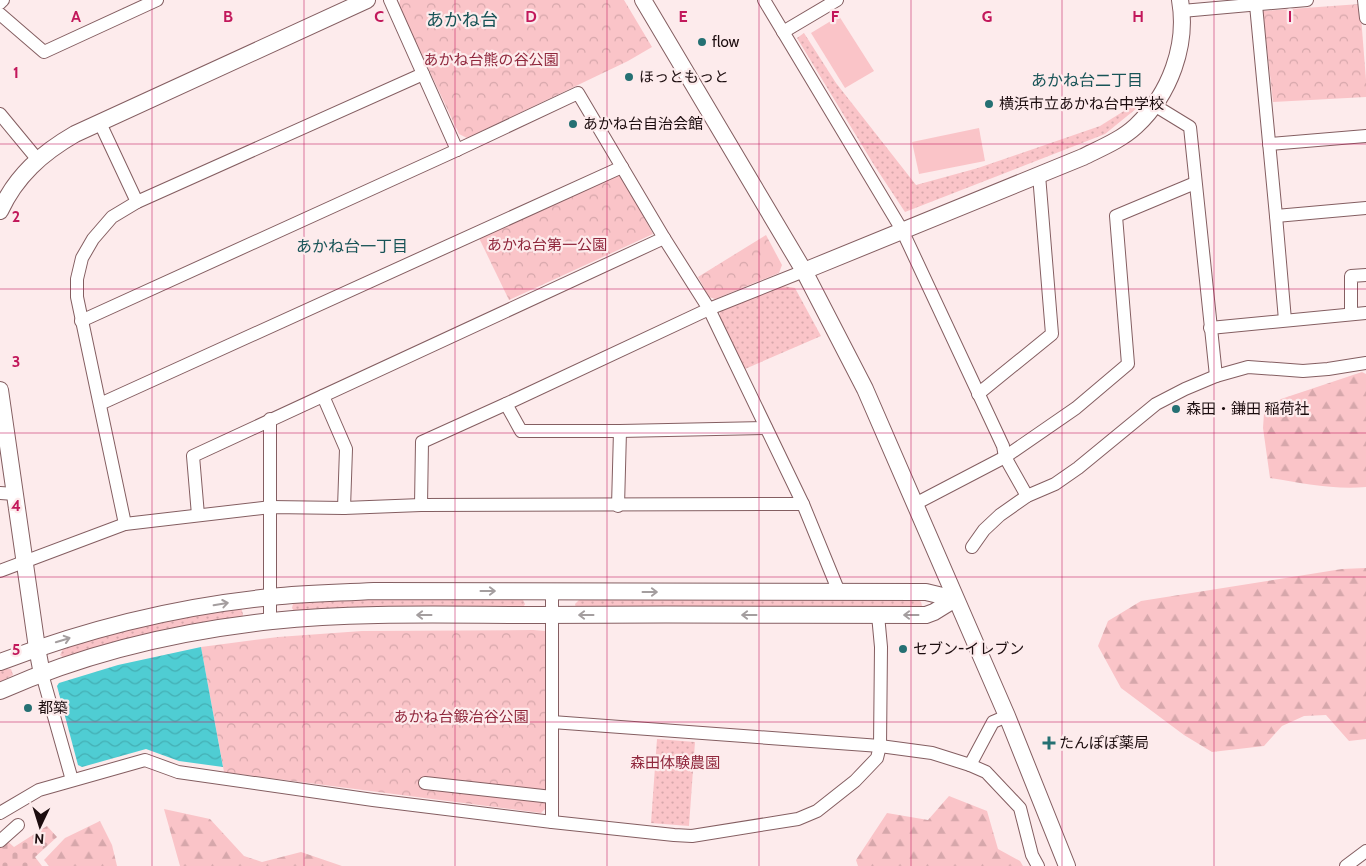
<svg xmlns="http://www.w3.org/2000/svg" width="1366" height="866" font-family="Cabin,'Noto Sans JP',sans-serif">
	<defs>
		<pattern id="grass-dots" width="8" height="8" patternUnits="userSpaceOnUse" patternTransform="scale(1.25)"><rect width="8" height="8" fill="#fac4c8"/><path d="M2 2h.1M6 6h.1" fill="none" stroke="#d6a7ab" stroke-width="1.8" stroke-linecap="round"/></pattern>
		<pattern id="forest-firs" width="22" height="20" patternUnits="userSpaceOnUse" patternTransform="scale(1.25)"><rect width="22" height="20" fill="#fac4c8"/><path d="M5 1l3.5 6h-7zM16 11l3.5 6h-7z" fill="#d6a7ab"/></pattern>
		<pattern id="cemetery-stones" width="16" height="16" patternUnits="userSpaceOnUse" patternTransform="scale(1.25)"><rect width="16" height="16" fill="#fac4c8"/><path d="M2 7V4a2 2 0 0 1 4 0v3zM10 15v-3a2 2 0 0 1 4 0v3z" fill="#d6a7ab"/></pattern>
		<pattern id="park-crowns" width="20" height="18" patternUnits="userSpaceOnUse" patternTransform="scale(1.25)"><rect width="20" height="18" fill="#fac4c8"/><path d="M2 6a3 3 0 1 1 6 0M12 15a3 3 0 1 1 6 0" fill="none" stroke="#d6a7ab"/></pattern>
		<pattern id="water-waves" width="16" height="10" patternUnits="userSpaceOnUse" patternTransform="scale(1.25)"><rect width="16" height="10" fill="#4fcdd3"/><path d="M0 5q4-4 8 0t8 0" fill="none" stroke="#44afb4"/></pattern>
	</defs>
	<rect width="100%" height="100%" fill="#fdebec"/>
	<g fill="url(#grass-dots)">
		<path d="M804,33L836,83L916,185L978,168L1100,126L1143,99L1137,108L1105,134L905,212L874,165L797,38Z"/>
		<path d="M783,286L795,288L821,336L745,369L720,318V310Z"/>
		<path d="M383,598L516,599L523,600L525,604L523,608L295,613L292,608L293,604L297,602Z"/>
		<path d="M918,599L921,602L922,606L920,608H576L575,604L579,600Z"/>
		<path d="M241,608L243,614L242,619L64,658L60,655L63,649C121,629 181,617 241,608Z"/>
		<path d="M6,669H11L13,675L0,682V671Z"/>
		<path d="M657,739L695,742L689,826L651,823Z"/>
	</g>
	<g fill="url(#forest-firs)">
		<path d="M1362,372L1366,374V487C1334,490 1302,483 1270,478L1263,428L1264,413L1281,399Z"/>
		<path d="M1366,568V739L1349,741L1326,715L1304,716L1282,726L1264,746L1212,752L1184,735L1121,688L1098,646L1108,621L1141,601L1342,569Z"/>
		<path d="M949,796L987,811L998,849L1020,861L1023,866H858L856,860L887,813L928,820Z"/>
		<path d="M164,809L210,819L244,856L262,862L301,852L342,866H180Z"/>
		<path d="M100,821L112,845L117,866H49L44,860L65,838Z"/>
	</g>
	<path fill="url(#cemetery-stones)" d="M47,826L57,837L35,857L42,866H0V844L5,839L14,847Z"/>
	<g fill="url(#park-crowns)">
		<path d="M400,0H624L652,47L628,61L467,138L459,134L399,6Z"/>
		<path d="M1360,4L1366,80V97L1273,102L1263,11Z"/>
		<path d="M620,173L653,234L509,300L479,238Z"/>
		<path d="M766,235L782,265L779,273L715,299L709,297L698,277Z"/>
		<path d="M533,630L546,631V808L541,813L224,772L201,647L278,637L362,631Z"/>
	</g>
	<g fill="#fac4c8">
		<path d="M839,16L874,71L845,88L811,33Z"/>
		<path d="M979,128L985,161L919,174L912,142Z"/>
	</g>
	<path fill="url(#water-waves)" d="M201,647L223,767L179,761L146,749L82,767L78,765L57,686L59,683L118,665Z"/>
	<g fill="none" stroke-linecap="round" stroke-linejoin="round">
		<defs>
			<g id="street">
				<path d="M390,0L457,150"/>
				<path d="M764,0L902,230L1003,446L1005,457L1027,496"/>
				<path d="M1364,0L1366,18"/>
				<path d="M0,3L3,0"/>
				<path d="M1256,5L1276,216L1366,208"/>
				<path d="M1182,11L1307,0"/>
				<path d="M0,14L44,52L157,0"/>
				<path d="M783,32L837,0"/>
				<path d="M1154,105L1190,127L1216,376"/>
				<path d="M0,114L38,160"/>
				<path d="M100,123L137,202"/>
				<path d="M1269,144L1366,136"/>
				<path d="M1276,216L1285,320"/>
				<path d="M1351,313V276L1366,275"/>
				<path d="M81,321L457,150L578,93L664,238L709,309L803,504L839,592"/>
				<path d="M1210,328L1366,313"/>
				<path d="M978,394L1052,334L1039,175"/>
				<path d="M323,396L346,449L344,508"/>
				<path d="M100,404L622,167"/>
				<path d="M506,404L521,431H620L766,428"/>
				<path d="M0,493L15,494"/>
				<path d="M915,504L1005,457L1076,408L1128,364L1116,216L1195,183"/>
				<path d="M421,505L422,442L506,404L709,309L804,271"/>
				<path d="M618,506L620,431"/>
				<path d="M198,515L193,456L664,238"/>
				<path d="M125,524L77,297V279L82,258L93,239L112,217L137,202L423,74"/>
				<path d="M972,547L984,530L1000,515L1027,496L1055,484L1078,468L1156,404L1185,389L1216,376L1248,367L1303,371L1328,369L1366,363"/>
				<path d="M0,571L125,524L271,507L344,508L421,505L803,504"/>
				<path d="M270,621V419"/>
				<path d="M42,674L72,780"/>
				<path d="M552,722L880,746L932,753L970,765L986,772L1020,808L1032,855L1038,866"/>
				<path d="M970,765L993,722L1007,716"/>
				<path d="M425,783L552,797"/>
				<path d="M0,813L39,790L145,760L178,772L373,800L552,822L674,835L692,836L798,819L817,811L855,781L877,758L880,746L881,647L878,615"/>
				<path d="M552,822V591"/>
				<path d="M0,841L18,825"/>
				<path d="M1346,866L1366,851"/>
			</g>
			<g id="secondary">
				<path d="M643,0L804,271L865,389L1007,716L1067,866"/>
				<path d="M0,211C16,176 42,153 75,134L367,0"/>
				<path d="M804,271L1083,157C1101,148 1121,140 1136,126C1170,94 1188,45 1180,0"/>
				<path d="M0,390L37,648L42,674"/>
				<path d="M0,662C87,629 179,606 272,597C306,593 340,593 374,591L926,592L955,599"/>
				<path d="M0,691C85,653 180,631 272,621C360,612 448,615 536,615C666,614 796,615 926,615L934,612L955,599"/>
			</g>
		</defs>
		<use href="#street" stroke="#845e61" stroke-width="14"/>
		<use href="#secondary" stroke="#845e61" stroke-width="18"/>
		<use href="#street" stroke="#fff" stroke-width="12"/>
		<use href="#secondary" stroke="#fff" stroke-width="16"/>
	</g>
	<defs><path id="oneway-shaft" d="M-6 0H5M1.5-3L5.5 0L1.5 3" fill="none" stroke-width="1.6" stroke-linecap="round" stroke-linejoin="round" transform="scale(1.25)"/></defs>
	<g stroke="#a49e9f">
		<use href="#oneway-shaft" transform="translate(488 591)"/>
		<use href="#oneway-shaft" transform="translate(650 592)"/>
		<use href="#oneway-shaft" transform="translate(221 604) rotate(-9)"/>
		<use href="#oneway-shaft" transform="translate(424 615) rotate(180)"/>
		<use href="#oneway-shaft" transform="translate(586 615) rotate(-180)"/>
		<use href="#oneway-shaft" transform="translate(749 615) rotate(-180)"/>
		<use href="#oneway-shaft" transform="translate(911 615) rotate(180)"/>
		<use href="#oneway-shaft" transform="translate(63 640) rotate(-17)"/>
	</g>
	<path fill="none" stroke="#c2185b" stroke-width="1" stroke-opacity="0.55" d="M152,0V866M304,0V866M455,0V866M607,0V866M759,0V866M911,0V866M1062,0V866M1214,0V866M0,144H1366M0,289H1366M0,433H1366M0,577H1366M0,722H1366"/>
	<g fill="#257073" stroke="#fdebec" stroke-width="2">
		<circle cx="702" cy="42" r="5"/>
		<circle cx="629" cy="77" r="5"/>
		<circle cx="989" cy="104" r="5"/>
		<circle cx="573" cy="124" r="5"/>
		<circle cx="1176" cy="409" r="5"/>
		<circle cx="903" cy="649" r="5"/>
		<circle cx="28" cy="708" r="5"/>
		<path d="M1046.5 735.5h5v5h5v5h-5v5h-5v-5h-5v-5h5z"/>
	</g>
	<g text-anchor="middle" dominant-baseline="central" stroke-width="4.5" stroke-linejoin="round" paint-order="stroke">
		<g font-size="15" fill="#1c0d0f" stroke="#fdebec" text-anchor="start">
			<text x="712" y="42">flow</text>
			<text x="639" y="77">ほっともっと</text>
			<text x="999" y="104">横浜市立あかね台中学校</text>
			<text x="583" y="124">あかね台自治会館</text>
			<text x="1186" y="409">森田・鎌田 稲荷社</text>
			<text x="913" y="649">セブン-イレブン</text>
			<text x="38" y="708">都築</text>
			<text x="1059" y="743">たんぽぽ薬局</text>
		</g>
		<g font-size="15" fill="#90273c" stroke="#fdebec">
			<text x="491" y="60">あかね台熊の谷公園</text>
			<text x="547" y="245">あかね台第一公園</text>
			<text x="461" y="717">あかね台鍛冶谷公園</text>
			<text x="675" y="763">森田体験農園</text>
		</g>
		<g font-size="16" fill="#185457" stroke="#fdebec">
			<text x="1087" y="80">あかね台二丁目</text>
			<text x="352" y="246">あかね台一丁目</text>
		</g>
		<g font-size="18" fill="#185457" stroke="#fdebec">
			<text x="462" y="20">あかね台</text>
		</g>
	</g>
	<g font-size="16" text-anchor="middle" font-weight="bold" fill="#c2185b" stroke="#fdebec" stroke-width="4.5" stroke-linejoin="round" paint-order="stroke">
		<text x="76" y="22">A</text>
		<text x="228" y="22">B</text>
		<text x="379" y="22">C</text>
		<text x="531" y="22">D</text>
		<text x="683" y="22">E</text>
		<text x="835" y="22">F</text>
		<text x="987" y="22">G</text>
		<text x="1138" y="22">H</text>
		<text x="1290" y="22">I</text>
		<text x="16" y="78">1</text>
		<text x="16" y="222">2</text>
		<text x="16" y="367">3</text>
		<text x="16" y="511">4</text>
		<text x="16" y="655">5</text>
	</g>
	<g transform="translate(40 826) rotate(184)" stroke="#fdebec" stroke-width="4" paint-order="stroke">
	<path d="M0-4L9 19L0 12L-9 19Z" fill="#1c0d0f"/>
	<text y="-8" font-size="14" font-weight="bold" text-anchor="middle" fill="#1c0d0f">N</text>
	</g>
</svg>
